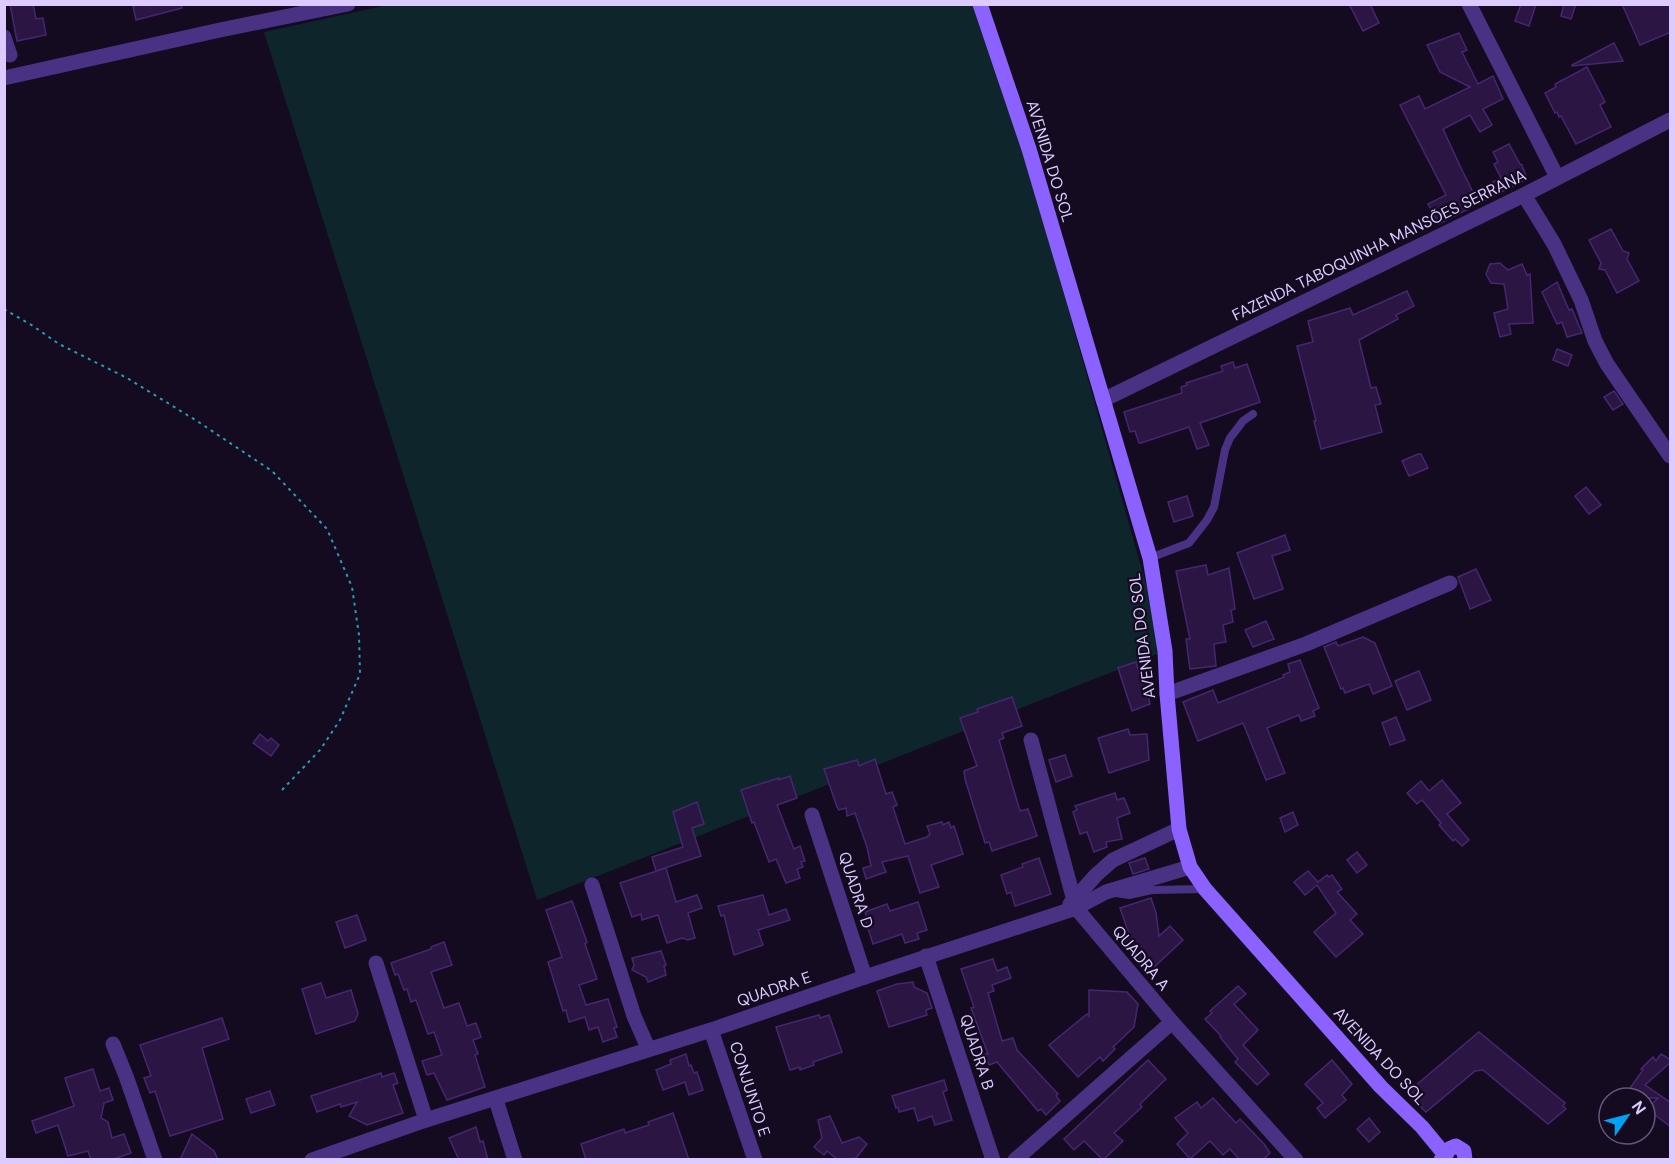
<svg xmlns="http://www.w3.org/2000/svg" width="1675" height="1164" font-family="'DM Sans',sans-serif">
	<rect width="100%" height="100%" fill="#140b21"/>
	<path fill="#0e252b" d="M392,4L982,5L1165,651L537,900L264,32Z"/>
	<g fill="#2a1543" stroke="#472671" stroke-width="1.5">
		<path d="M10,4H33L36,19L43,18L46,35L17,41Z"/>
		<path d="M142,4H181L182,8L136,20L133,6Z"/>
		<path d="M1349,4H1370L1379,23L1363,31Z"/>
		<path d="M1521,4H1536L1529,26L1515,21Z"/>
		<path d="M1564,4H1576L1571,19L1561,16Z"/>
		<path d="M1622,4H1671V32L1640,45Z"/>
		<path d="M1459,33L1467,50L1462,52L1478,84L1493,76L1503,99L1483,109L1492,125L1480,132L1470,115L1443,129L1461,168L1473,192L1501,178L1494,164L1498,162L1493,152L1509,144L1520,164L1522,165L1527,179L1439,224L1428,204L1446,195L1400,105L1419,96L1425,109L1470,87L1440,72L1427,45Z"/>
		<path d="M1614,43L1623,61L1572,66V65Z"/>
		<path d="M1587,67L1605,102L1600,105L1611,127L1576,144L1561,116L1559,117L1557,112L1555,113L1545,93L1556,87L1555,84Z"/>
		<path d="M1611,229L1623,251L1629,253L1627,259L1639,281L1617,293L1605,270L1599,269L1601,263L1589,240Z"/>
		<path d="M1500,263L1508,270L1522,264L1527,275L1530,274L1533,323L1509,324L1511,334L1500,337L1494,313L1508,309L1504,284L1491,283L1486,274L1490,264Z"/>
		<path d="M1557,282L1569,310L1572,309L1582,333L1567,337L1562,322L1557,324L1542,292Z"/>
		<path d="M1407,291L1414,306L1396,315L1398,319L1359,340L1371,388L1376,387L1381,404L1375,405L1382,432L1321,449L1314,421H1316L1297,346L1313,342L1308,321L1350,308L1353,315Z"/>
		<path d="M1557,349L1572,355L1568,366L1553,360Z"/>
		<path d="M1233,362L1235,368L1247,364L1260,402L1200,423L1209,445L1197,449L1189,427L1141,443H1139L1135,431L1130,432L1124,412L1182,393L1181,387L1187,385L1186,383L1223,371L1221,366Z"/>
		<path d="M1614,391L1623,404L1613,410L1604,397Z"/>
		<path d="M1418,454H1421L1428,468L1409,476L1402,461Z"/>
		<path d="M1586,487L1601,505L1589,514L1575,496Z"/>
		<path d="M1187,496L1193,516L1174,522L1168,502Z"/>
		<path d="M1285,535L1290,550L1272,556L1283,589L1254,599L1237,553Z"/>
		<path d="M1206,565L1208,575L1229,568L1235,609L1231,610L1233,622L1223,625L1226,642L1214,644L1216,666L1190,669L1186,639H1190L1176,571Z"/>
		<path d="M1476,569L1491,600L1470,609L1458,577Z"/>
		<path d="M1266,621L1274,639L1253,647L1245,630Z"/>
		<path d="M1363,637L1375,643L1392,686L1373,694L1369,684L1345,693L1343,688L1341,689L1324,647L1336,642L1338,646Z"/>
		<path d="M1300,660L1319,708L1313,711L1315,716L1301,721L1299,715L1267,728L1285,773L1266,780L1243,723L1198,741L1183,702L1213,690L1218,703L1284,677L1283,675L1290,672L1288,664Z"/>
		<path d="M1136,662L1140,676L1143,675L1150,704L1132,711L1118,668Z"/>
		<path d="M1419,671L1431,700L1407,710L1395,681Z"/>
		<path d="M1012,697L1022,726L1002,733L1004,738L999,740L1020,811L1028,809L1037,836L992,851L989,842L985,843L965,779L964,771L977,766L960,718L978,712L977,709Z"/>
		<path d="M1396,717L1405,740L1390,745L1382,723Z"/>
		<path d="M1128,729L1130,735L1147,734L1149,760L1109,773L1098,738Z"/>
		<path d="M260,734L268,741L271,738L279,745L271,756L253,743Z"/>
		<path d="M1065,755L1072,776L1056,782L1049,760Z"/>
		<path d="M875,759L886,794L892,792L897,805L893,807L905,844L927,837L930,834L927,826L942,822L943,825L949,822L951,828L954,826L963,854L931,865L939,887L920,893L908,856L882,862L886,872L866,879L863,868L871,866L867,847L855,813L847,816L846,808L839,810L837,807L824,769L857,760L859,766Z"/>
		<path d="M790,776L797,798L777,805L794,849L800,846L805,861L801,862L803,867L797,869L800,878L786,883L776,859L769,862L754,822L752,823L741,790L779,778V780Z"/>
		<path d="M1442,780L1461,803L1447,814L1469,840L1462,846L1455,839L1453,841L1439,825L1441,823L1422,800L1417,804L1407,793L1421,781L1429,791Z"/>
		<path d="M1115,793L1117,800L1124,798L1130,813L1117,818L1122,839L1106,842L1107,847L1094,852L1087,832L1080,834L1073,812L1077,810L1075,806Z"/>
		<path d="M697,802L704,824L692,828L701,856L656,871L652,857L683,847L673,812Z"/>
		<path d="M1293,812L1298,825L1285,832L1280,818Z"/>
		<path d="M1357,852L1367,865L1357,873L1347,860Z"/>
		<path d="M1039,858L1051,894L1015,906L1011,892L1007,894L1001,875L1023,867L1022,864Z"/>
		<path d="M1145,858L1149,869L1133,874L1129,863Z"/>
		<path d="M666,868L676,902L697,895L702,908L688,913L695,938L688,940L682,938L667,943L658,915L642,920L641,914L632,917L620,883Z"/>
		<path d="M1308,871L1318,882L1327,875L1329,877L1332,875L1342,889L1337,892L1357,914L1350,920L1363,934L1336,957L1314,932L1336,913L1317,885L1305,895L1294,882Z"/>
		<path d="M763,895L769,915L786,909L790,920L758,930L763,945L734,955L724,915L721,916L718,906Z"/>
		<path d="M1151,898L1156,913L1159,936L1170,926L1183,940L1150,971L1123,943L1130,937L1120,908Z"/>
		<path d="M572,901L587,942L585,944L597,979L579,985L586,1005L608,999L617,1027L614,1028L617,1037L603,1042L598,1027L589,1030L585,1017L569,1022L566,1010L563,1011L548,962L562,957L546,910Z"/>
		<path d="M918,902L927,930L917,933L919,939L905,943L902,934L873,944L866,922L868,921L865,912L887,904L890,911Z"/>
		<path d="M357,915L366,940L345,948L336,922Z"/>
		<path d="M444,942L452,965L431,972L444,1008L459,1003L467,1026L476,1023L481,1037L473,1040L478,1054L475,1055L485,1087L447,1100L434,1073L427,1075L422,1061L442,1055L434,1032L428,1034L416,1000L411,1002L407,989L404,990L398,974L395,975L391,963L431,949V947Z"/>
		<path d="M661,951L666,965L664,966L666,975L648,982L646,977L632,970L634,965L632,958Z"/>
		<path d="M993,959L997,971L1007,967L1011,978L992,985L994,991L988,993L1002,1041L1013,1038L1017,1050L1058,1094L1056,1096L1060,1101L1046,1115L1041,1109L1038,1111L997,1062L989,1065L985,1054H988L971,1008L974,1007L961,969Z"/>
		<path d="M913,982L914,987L927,993L932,1008L926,1010L927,1015L889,1027L877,991L897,984Z"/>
		<path d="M321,983L326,998L351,990L358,1014L355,1021L316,1034L302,989Z"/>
		<path d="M1238,986L1246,994L1234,1004L1258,1030L1243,1045L1269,1074L1257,1085L1235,1062L1238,1059L1220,1037L1221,1036L1205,1019L1212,1013L1210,1011Z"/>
		<path d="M1089,990L1127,992L1138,1004L1134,1027L1113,1047L1115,1049L1103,1061L1100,1057L1078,1077L1049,1045L1087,1014L1089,1016Z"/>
		<path d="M819,1015L820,1018L829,1015L842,1052L813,1062L814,1065L800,1070V1067L790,1070L776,1027Z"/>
		<path d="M222,1018L229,1039L202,1048L223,1119L170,1136L155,1091L150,1093L144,1078L151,1076L140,1045Z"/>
		<path d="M1479,1032L1565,1103L1563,1106L1566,1109L1548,1124L1483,1070L1475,1071L1426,1112L1408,1095L1411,1093L1409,1091Z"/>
		<path d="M686,1054L689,1066L691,1065L694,1073L697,1072L703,1090L689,1095L685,1082L663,1090L656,1070L671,1064L670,1060Z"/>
		<path d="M1661,1054L1671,1060V1062L1645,1085L1671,1103V1127L1647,1109L1658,1098H1623L1643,1070L1641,1069L1653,1057L1656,1061Z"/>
		<path d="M1148,1060L1166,1079L1140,1104L1142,1107L1114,1133L1123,1141L1103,1160L1084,1141L1074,1150L1064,1139Z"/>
		<path d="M1332,1060L1352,1084L1342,1095L1346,1100L1325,1118L1317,1108L1323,1103L1305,1084Z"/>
		<path d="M93,1069L100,1091L109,1088L113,1100L104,1103L101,1118L108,1122L112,1138L124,1134L131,1153L111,1160H91L88,1151L68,1156L58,1125L36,1133L32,1121L74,1106L65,1078Z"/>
		<path d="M381,1073L382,1077L394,1073L398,1083L393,1085L403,1113L367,1125L349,1116L357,1102L341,1107L340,1104L317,1112L311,1096Z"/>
		<path d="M944,1080L947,1090L943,1092L952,1120L935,1125L932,1116L918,1121L914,1108L899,1112L898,1107L896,1108L892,1096Z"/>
		<path d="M270,1091L275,1105L251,1113L246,1099Z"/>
		<path d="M1213,1098L1236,1123L1240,1119L1264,1144L1270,1153L1263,1160H1240L1230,1149L1223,1155L1210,1141L1190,1159L1177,1144L1188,1133L1175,1118L1197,1102L1201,1108Z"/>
		<path d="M673,1113L689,1160H586L581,1144L624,1129L625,1133L649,1125L648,1122Z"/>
		<path d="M830,1116L842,1143L859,1137L867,1144L856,1158L838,1160L827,1151L824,1155L814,1147L822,1138L818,1120Z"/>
		<path d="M1369,1118L1380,1132L1369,1142L1357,1129Z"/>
		<path d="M476,1127L480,1142L483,1141L488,1160H459L449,1138Z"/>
		<path d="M192,1134L214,1151L218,1160H180Z"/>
	</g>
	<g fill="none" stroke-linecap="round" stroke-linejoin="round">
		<path stroke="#249fba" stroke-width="2" stroke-dasharray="3 4.5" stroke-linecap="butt" d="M4,309L33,326L59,344L127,378L197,421L272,471L327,529L352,587L359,635L360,674L340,720L320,750L282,790"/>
		<g stroke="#493284" stroke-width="8">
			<path d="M1150,558L1189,543L1207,520L1214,507L1225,450L1230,438L1243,421L1253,414"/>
			<path d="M1116,893L1129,895L1152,890L1205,889"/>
		</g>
		<g stroke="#493284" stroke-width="15">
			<path d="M1469,4L1557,177"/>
			<path d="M4,37L10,55"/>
			<path d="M4,78L220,30L348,4"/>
			<path d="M1524,195L1554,244L1581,300L1595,341L1607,364L1670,456"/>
			<path d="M1103,400L1524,195L1670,120"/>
			<path d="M1167,694L1306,644L1450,583"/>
			<path d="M1031,740L1076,908L1172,1022L1296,1160"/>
			<path d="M812,815L865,977"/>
			<path d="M592,885L634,1016L648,1048"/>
			<path d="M1070,904L1096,875L1113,860L1179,829"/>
			<path d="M926,956L993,1160"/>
			<path d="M376,963L426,1120"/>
			<path d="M711,1030L755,1160"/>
			<path d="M113,1044L126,1076L155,1160"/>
			<path d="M496,1100L515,1160"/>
			<path d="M312,1160L426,1120L711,1030L865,977L1076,908L1106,892L1190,867"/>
			<path d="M1015,1160L1172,1022"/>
		</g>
		<g stroke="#8b61ff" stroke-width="15">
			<path d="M980,4L1029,149L1150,558L1165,651L1167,694L1179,829L1190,867L1205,889L1381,1087L1422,1127L1445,1155"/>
			<path d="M1441,1160L1445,1157L1449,1149L1456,1146L1464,1151L1465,1160"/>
		</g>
	</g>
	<g text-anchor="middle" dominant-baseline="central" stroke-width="4.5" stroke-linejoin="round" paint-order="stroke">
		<g font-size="16" fill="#ddcaff" stroke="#140b21">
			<text transform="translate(1050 161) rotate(73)">AVENIDA DO SOL</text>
			<text transform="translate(1379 245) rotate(-26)">FAZENDA TABOQUINHA MANSÕES SERRANA</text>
			<text transform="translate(1142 636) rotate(-97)">AVENIDA DO SOL</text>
			<text transform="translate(856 890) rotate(72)">QUADRA D</text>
			<text transform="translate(1141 958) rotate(50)">QUADRA A</text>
			<text transform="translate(774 989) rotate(-19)">QUADRA E</text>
			<text transform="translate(977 1052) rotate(72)">QUADRA B</text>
			<text transform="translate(1380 1056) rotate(47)">AVENIDA DO SOL</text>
			<text transform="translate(750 1089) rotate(72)">CONJUNTO E</text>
		</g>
	</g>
	<rect width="1675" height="1164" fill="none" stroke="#ddcaff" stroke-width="12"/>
	<g transform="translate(1627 1116) rotate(55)"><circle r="28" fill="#140b21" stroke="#64577a" stroke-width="1.5"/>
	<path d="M0-4.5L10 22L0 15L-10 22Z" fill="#00a2f5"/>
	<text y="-9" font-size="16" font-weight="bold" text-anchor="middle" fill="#ddcaff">N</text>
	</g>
</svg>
